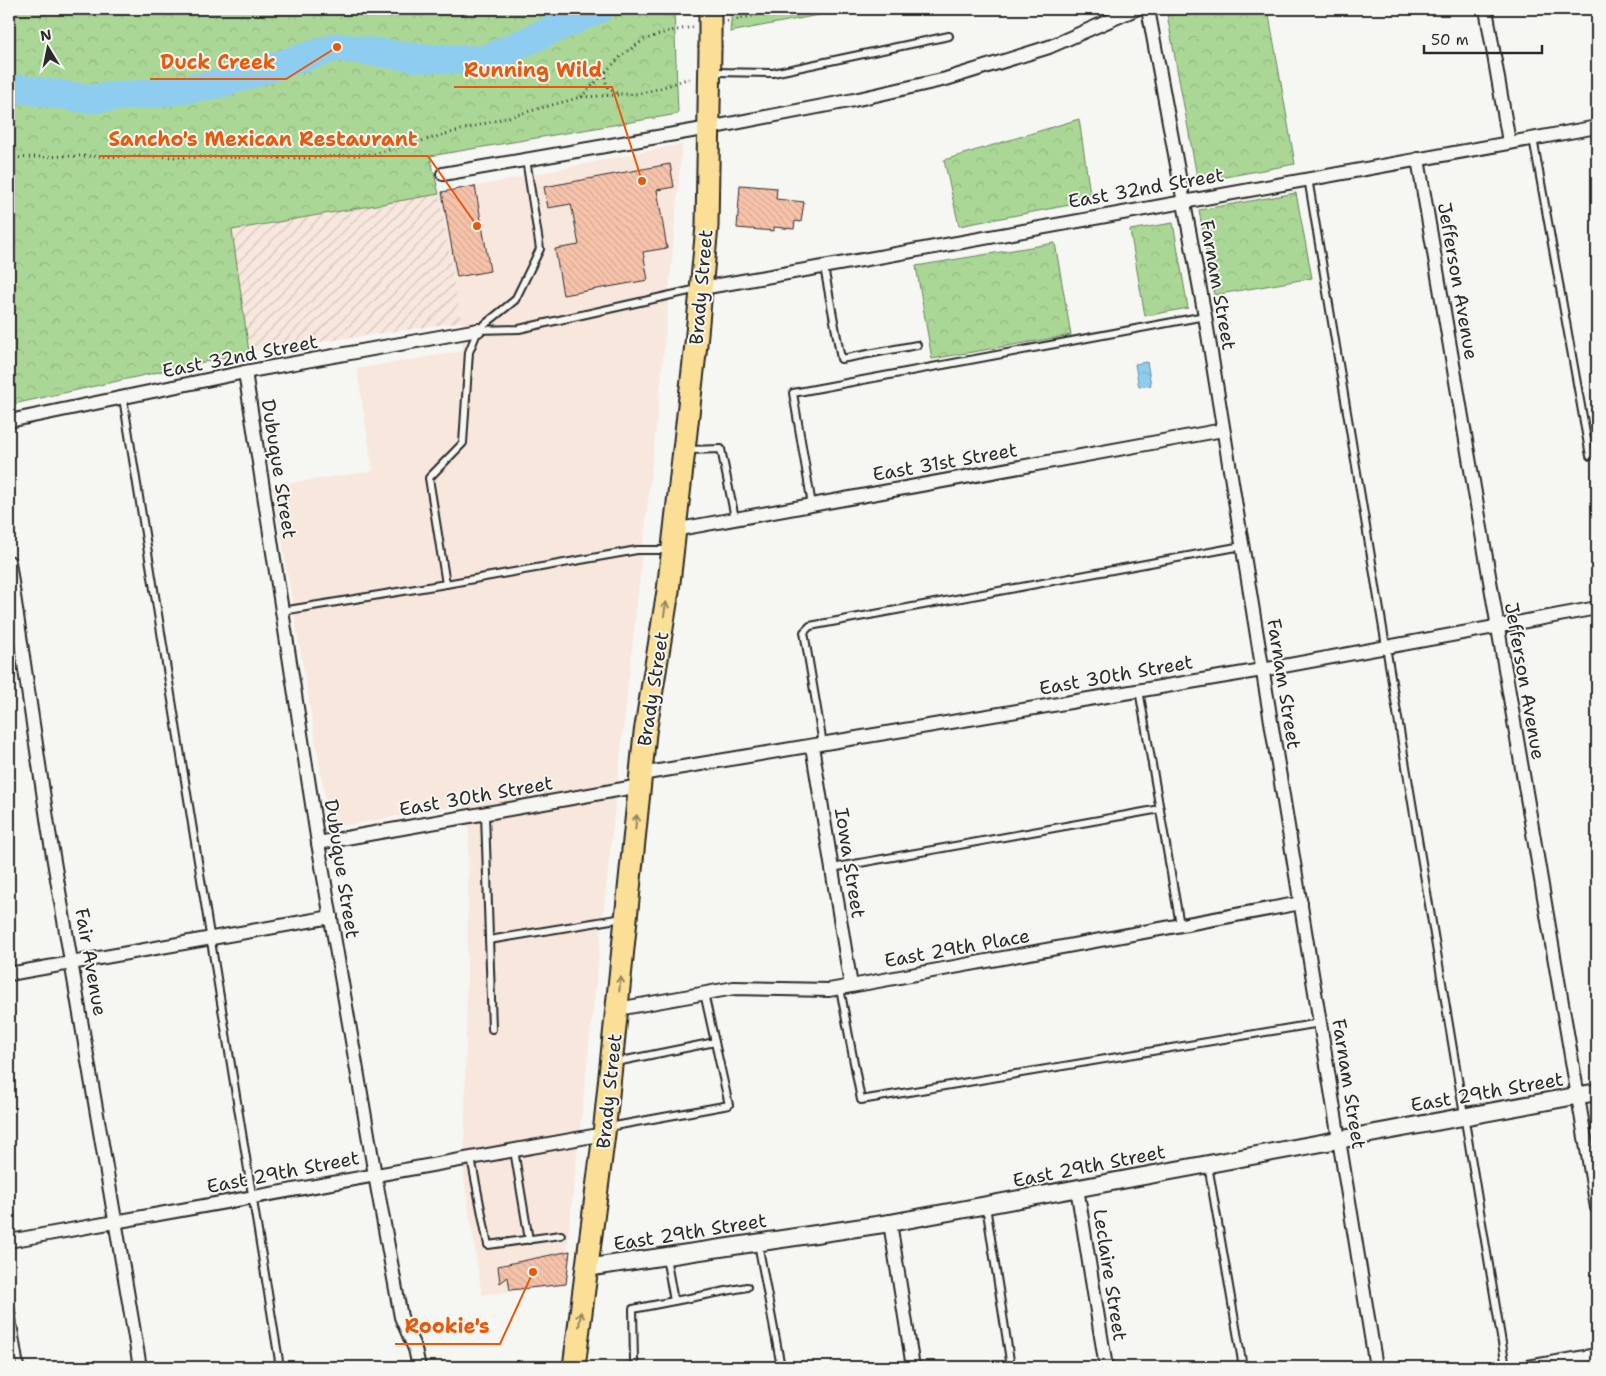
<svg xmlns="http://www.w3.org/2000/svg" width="1606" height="1376" font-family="'Shantell Sans',sans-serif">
	<defs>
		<pattern id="industrial-furrows" width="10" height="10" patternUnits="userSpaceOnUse" patternTransform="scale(1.25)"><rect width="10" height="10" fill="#f7e7dd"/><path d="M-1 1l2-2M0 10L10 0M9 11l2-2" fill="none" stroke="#d4c6be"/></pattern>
		<pattern id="park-crowns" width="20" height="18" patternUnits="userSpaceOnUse" patternTransform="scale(1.25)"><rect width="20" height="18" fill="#aad796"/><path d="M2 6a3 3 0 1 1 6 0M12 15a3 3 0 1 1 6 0" fill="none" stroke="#92b981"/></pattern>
		<pattern id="water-ripples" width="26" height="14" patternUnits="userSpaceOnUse" patternTransform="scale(1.25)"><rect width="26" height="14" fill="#8fcdf0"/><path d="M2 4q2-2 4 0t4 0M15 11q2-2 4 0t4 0" fill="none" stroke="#7cb0ce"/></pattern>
		<pattern id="building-back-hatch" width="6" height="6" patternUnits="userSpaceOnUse" patternTransform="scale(1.25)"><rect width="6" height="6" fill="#f8c3ab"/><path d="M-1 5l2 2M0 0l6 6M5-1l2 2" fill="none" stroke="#d5a893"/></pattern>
	</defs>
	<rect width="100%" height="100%" fill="#f6f6f2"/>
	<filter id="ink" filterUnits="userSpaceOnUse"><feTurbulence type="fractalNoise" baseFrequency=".02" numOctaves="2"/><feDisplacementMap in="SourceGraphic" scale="10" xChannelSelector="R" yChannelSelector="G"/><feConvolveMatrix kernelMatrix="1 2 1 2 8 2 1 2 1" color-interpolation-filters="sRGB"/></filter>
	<g filter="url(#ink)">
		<path fill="#f7e7dd" d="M682,144L661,380L563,1285L482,1295L464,1178L469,830L463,805L330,828L273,486L373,471L357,369L463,351L461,322L439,194Z"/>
		<path fill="url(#industrial-furrows)" d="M439,194L461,322L249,352L232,230Z"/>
		<g fill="url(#park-crowns)" stroke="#6a8160">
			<path d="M9,9H674L678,114L430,156L439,194L232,230L249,352L9,405Z"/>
			<path d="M732,9H850L730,32Z"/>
			<path d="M1166,9H1268L1295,164L1198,182Z"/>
			<path d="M1079,119L1091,201L959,226L944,160Z"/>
			<path d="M1296,193L1312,278L1214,295L1199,210Z"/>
			<path d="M1173,223L1188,308L1145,316L1130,230Z"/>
			<path d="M1055,243L1071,335L932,359L916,266Z"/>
		</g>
		<path fill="url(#water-ripples)" stroke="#678ca1" d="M1147,362L1151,385L1139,387L1135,364Z"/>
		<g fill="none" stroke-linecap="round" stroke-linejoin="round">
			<path stroke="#8fcdf0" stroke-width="29" d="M9,89H21L88,99L157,93L219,84L337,47L420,58L484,60L599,9"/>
		</g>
		<g fill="url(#building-back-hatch)" stroke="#2b2b2b">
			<path d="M670,164L674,187L657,190L667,248L643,252L648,280L563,295L555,249L579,245L571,204L548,208L544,187Z"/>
			<path d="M740,185L777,188L776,199L804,202L801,222L795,221L794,229L774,227V231L737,228Z"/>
			<path d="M475,186L490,271L457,277L442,192Z"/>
			<path d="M570,1251L566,1284L510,1290L508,1277L500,1283L498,1266Z"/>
		</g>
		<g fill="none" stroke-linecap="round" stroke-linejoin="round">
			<defs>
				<g id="service">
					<path d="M714,72L773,73L949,36"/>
					<path d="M1533,138L1590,456"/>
					<path d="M1308,178L1506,1367"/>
					<path d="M824,267L841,359L917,345"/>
					<path d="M478,330L519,329L698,289"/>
					<path d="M123,398L280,1367"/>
					<path d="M688,450L721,449L735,518"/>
					<path d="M812,505L793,393L1205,316"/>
					<path d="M446,584L637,550H669"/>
					<path d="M282,611L446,584L429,478L463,443L469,352L478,330L515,300L540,249L526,159"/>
					<path d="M1139,690L1180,925"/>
					<path d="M823,744L804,632L810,626L1242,546"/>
					<path d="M485,814L492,1029"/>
					<path d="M832,868L1160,809"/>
					<path d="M489,940L623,918"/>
					<path d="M840,988L861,1100L1320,1023"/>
					<path d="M616,1062L715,1042"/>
					<path d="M609,1127L729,1105L704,993"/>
					<path d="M514,1150L529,1240"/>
					<path d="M471,1158L488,1245L561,1235"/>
					<path d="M1208,1165L1243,1367"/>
					<path d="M986,1206L1011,1367"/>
					<path d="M758,1243L781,1367"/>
					<path d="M666,1257L674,1301L747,1287"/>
					<path d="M9,1299L20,1367"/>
					<path d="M634,1361L633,1309L674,1301"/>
				</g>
				<g id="minor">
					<path d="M1148,9L1205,316L1376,1367"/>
					<path d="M1486,9L1509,142"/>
					<path d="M1418,159L1597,1208"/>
					<path d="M443,174L709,128L854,100L946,79L1049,47L1136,9"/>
					<path d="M702,288C1001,237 1299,179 1597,127"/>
					<path d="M245,372L318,843L375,1175L401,1317L415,1349L419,1367"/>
					<path d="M9,421L245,372L478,330"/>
					<path d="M674,530L1223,430"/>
					<path d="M9,562L49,832L140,1367"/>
					<path d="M812,746L851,986"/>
					<path d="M641,774L1262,670L1597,608"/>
					<path d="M318,843L640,786"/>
					<path d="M9,974L331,917"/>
					<path d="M618,1009L734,988L829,990L851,986L1301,903"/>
					<path d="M1077,1188L1106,1367"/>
					<path d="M890,1223L913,1367"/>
					<path d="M9,1241L604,1134"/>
					<path d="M1528,1367L1597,1355"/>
				</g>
				<path id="tertiary" d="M586,1268L890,1223L1597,1092"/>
				<path id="trunk" d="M574,1367L604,1134L645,733L668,591L696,344L707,226L710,48"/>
			</defs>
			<use href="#service" stroke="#2b2b2b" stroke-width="10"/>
			<use href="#minor" stroke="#2b2b2b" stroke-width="16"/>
			<use href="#tertiary" stroke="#2b2b2b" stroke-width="20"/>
			<use href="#trunk" stroke="#2b2b2b" stroke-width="25"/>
			<g stroke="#2b2b2b" stroke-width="3" stroke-dasharray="1 4" stroke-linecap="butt">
				<path d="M727,21L788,9"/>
				<path d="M605,72C602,115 671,84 692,77"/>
				<path d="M582,97L618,95"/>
				<path d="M9,158L66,156L309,158L374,154L581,97L623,54L644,40L666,32L693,27"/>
			</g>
			<use href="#service" stroke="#f6f6f2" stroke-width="6"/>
			<use href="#minor" stroke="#f6f6f2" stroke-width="12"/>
			<use href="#tertiary" stroke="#f6f6f2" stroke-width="16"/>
			<use href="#trunk" stroke="#fbdf96" stroke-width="21"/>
			<defs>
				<path id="trunk-bridge" d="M710,48V9"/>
			</defs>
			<use href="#trunk-bridge" stroke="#2b2b2b" stroke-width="25" stroke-linecap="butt"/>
			<use href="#trunk-bridge" stroke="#fbdf96" stroke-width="21"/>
		</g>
		<defs><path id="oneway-shaft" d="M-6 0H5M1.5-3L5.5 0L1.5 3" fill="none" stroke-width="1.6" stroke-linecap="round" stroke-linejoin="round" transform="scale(1.25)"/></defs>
		<g stroke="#938560">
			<use href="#oneway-shaft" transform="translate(665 609) rotate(-81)"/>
			<use href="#oneway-shaft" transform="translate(636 822) rotate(-84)"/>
			<use href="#oneway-shaft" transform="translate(620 984) rotate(-84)"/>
			<use href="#oneway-shaft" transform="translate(580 1319) rotate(-83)"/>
		</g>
	</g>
	<g text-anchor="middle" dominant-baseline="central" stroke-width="4" stroke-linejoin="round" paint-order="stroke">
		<g font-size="19" fill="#2b2b2b" stroke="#f6f6f2">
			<text transform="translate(1146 188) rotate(-10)">East 32nd Street</text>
			<text transform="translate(1458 281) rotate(80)">Jefferson Avenue</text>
			<text transform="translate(1218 285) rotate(80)">Farnam Street</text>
			<text transform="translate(701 287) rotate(-85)">Brady Street</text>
			<text transform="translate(240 356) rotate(-11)">East 32nd Street</text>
			<text transform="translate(945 462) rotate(-10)">East 31st Street</text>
			<text transform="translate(279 469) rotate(81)">Dubuque Street</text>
			<text transform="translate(1116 675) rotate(-10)">East 30th Street</text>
			<text transform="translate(1525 681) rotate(80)">Jefferson Avenue</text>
			<text transform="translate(1284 684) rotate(81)">Farnam Street</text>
			<text transform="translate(653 689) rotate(-81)">Brady Street</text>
			<text transform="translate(476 796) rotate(-10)">East 30th Street</text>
			<text transform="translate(850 863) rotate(81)">Iowa Street</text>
			<text transform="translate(342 869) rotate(81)">Dubuque Street</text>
			<text transform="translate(957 948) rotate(-10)">East 29th Place</text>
			<text transform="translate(91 962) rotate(80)">Fair Avenue</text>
			<text transform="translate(1349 1084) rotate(81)">Farnam Street</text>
			<text transform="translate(609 1091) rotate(-84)">Brady Street</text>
			<text transform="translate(1487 1092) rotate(-10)">East 29th Street</text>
			<text transform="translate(1089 1166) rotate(-11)">East 29th Street</text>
			<text transform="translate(283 1172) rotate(-11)">East 29th Street</text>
			<text transform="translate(690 1232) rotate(-9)">East 29th Street</text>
			<text transform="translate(1110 1275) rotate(81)">Leclaire Street</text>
		</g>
	</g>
	<path fill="none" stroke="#e8590c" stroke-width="2" d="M337 47L286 79H150M642 181L612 87H454M477 226L428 156H99M533 1272L500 1344H395"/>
	<g fill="#e8590c" stroke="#f6f6f2" stroke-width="2">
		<circle cx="337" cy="47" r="5"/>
		<circle cx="642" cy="181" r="5"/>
		<circle cx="477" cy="226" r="5"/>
		<circle cx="533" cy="1272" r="5"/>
	</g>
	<g font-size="20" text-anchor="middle" font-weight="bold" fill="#e8590c" stroke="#f6f6f2" stroke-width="4" stroke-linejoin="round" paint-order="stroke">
		<text x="218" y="69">Duck Creek</text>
		<text x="533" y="77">Running Wild</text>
		<text x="263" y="146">Sancho's Mexican Restaurant</text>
		<text x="447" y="1333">Rookie's</text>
	</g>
	<rect width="1606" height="1376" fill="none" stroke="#f6f6f2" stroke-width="30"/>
	<rect x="15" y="15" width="1576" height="1346" fill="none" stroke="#2b2b2b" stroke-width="2" filter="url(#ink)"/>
	<g transform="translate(48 48) rotate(350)" stroke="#f6f6f2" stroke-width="4" paint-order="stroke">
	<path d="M0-4L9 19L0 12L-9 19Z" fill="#2b2b2b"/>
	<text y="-8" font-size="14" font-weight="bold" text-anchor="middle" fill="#2b2b2b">N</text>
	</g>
	<path d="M1424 45v8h118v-8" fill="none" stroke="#2b2b2b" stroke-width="2.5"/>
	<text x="1431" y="45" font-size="15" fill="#2b2b2b" stroke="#f6f6f2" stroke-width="4" paint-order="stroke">50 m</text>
</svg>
